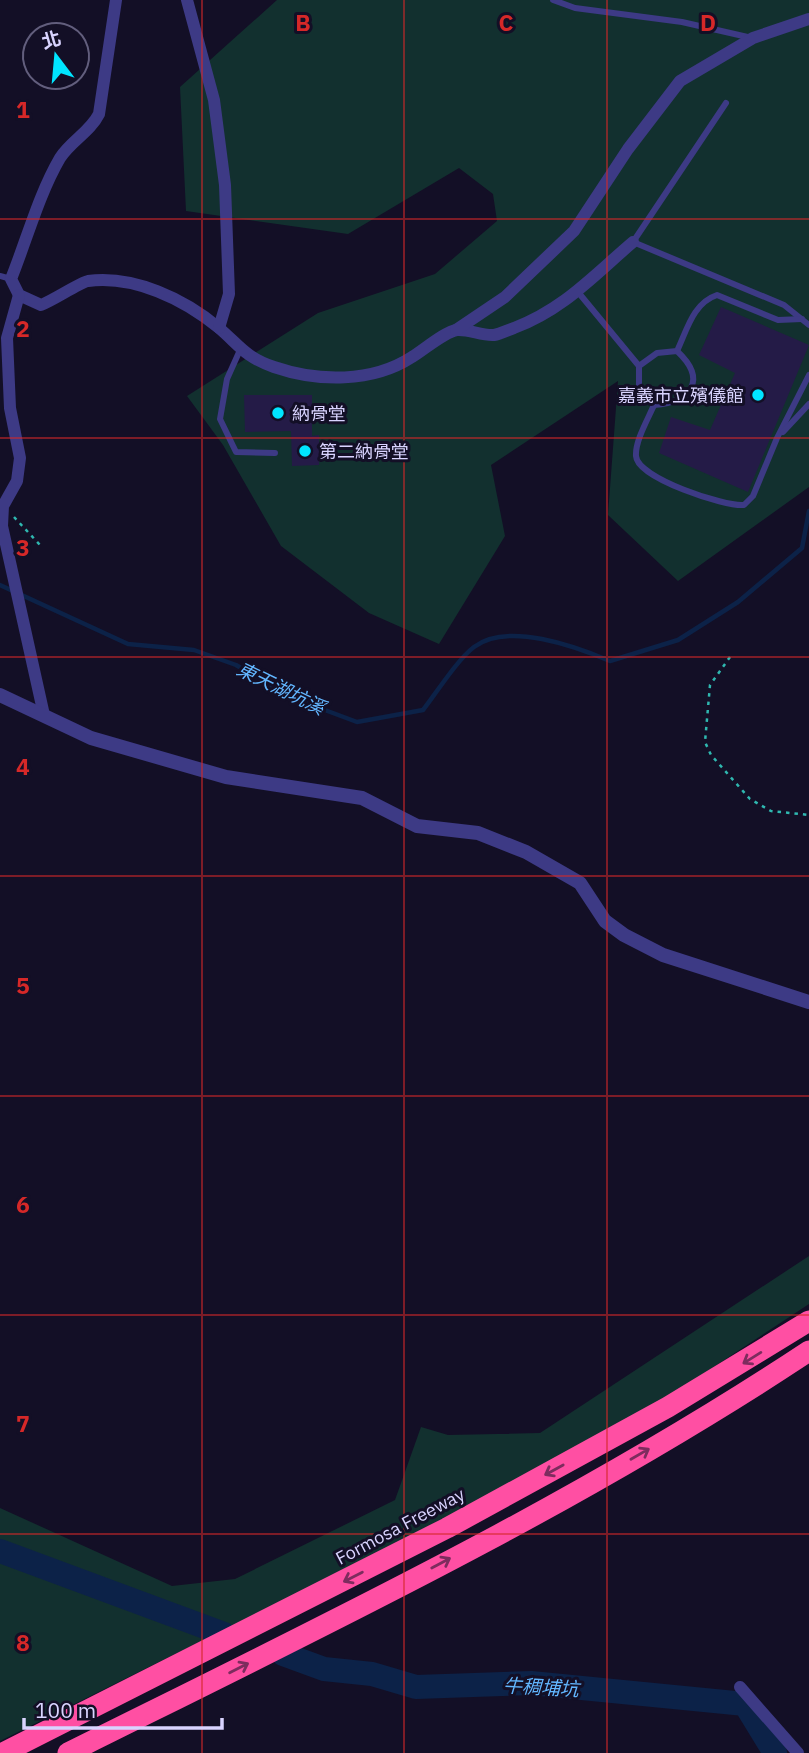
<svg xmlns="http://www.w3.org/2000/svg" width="809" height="1753" font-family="'IBM Plex Sans','Noto Sans TC',sans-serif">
	<rect width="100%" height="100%" fill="#130f26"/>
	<g fill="#12302f">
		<path d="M277,0H809V487L678,581L608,515L618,381L491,465L505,536L439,644L369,613L281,546L223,445L187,396L318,313L435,274L497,221L493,194L459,168L348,234L186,211L180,87Z"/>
		<path d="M809,1256V1304L653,1407L451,1517L0,1741V1508L172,1586L235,1579L395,1500L421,1427L448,1435L540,1433Z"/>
	</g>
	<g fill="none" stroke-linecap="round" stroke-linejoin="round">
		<path stroke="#0c2248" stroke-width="4.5" d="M0,585L128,644L194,650L236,665L290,697L357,722L423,710C437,692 457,660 474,647C507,621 577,647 610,661L678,640L738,602L802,548L809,511"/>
		<g stroke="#0c2248" stroke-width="24">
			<path d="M0,1551L224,1634"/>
			<path d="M283,1654L324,1669L372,1674L416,1687L531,1683L745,1704L775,1753"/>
		</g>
	</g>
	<g fill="#241b47">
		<path d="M721,307L809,345L748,492L659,453L671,417L710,430L735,373L699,355Z"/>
		<path d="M244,395H312V436L319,435V465L292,466L291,431L245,432Z"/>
	</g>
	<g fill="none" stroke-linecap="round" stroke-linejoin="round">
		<g stroke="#2fb8b0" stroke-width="2.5" stroke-dasharray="3.5 5" stroke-linecap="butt">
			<path d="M14,517L40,545"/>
			<path d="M730,657L710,685L705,742L711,755L750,799L771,811L809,815"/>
		</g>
		<g stroke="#3d3a85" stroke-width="6">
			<path d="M553,0L575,8L682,22L752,38"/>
			<path d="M726,103L633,242L784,305L809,325"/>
			<path d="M0,276L11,279"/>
			<path d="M578,292L639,366V386L654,405C691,402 708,380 677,351L657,353L639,366"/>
			<path d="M240,350L227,379L220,419L236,452L275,453"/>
			<path d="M677,351C687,330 693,303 717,295L778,320L802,319"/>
			<path d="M654,405C648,419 635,441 636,456C637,478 725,507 744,505L753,496L777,438L809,375"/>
			<path d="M783,432L809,404"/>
		</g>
		<g stroke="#3d3a85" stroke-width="12">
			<path d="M116,0L99,114C90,132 71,141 60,158C39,194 27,239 11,279L19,295L41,305C54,300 79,283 88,281C134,275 184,299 219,328C240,346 245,357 274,367C318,382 372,383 412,357C424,350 444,332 457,330C469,329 482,336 494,335C500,334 508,330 514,328C564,309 593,276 633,242"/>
			<path d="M187,0L214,100L225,185L229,294L219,328"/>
			<path d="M19,295L7,338L10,408L20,458L17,481L3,506L2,526L44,715"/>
			<path d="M456,330L505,297L574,231L628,149L680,81L753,38L809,19"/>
			<path d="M740,1687L798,1753"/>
		</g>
		<path stroke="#3d3a85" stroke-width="14" d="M0,695L91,738L226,777L362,798L417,826L478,833L526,852L580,883L605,921L624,935L663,955L809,1002"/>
		<g stroke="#ff4fa3" stroke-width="21">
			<path d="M3,1753L447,1528L668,1407L809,1321"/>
			<path d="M68,1753C319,1628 575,1506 809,1351"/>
		</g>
	</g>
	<defs><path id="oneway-shaft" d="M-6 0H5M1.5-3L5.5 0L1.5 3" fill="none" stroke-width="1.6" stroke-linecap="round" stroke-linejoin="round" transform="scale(1.75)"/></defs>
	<g stroke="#7d2c5e">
		<use href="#oneway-shaft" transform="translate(752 1358) rotate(148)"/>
		<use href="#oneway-shaft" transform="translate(640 1454) rotate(-30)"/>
		<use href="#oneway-shaft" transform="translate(554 1470) rotate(151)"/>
		<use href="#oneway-shaft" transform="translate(441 1563) rotate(-28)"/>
		<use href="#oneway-shaft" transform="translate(353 1577) rotate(153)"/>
		<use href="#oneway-shaft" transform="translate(239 1668) rotate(-27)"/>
	</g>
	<path fill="none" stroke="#d62828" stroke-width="2" stroke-opacity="0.55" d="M202,0V1753M404,0V1753M607,0V1753M0,219H809M0,438H809M0,657H809M0,876H809M0,1096H809M0,1315H809M0,1534H809"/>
	<g fill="#00e5ff" stroke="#130f26" stroke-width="2.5">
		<circle cx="758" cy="395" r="7"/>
		<circle cx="278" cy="413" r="7"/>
		<circle cx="305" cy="451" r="7"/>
	</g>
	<g text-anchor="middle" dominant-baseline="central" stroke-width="6" stroke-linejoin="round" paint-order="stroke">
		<g font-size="18" fill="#d9d4ff" stroke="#130f26" text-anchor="start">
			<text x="744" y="395" text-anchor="end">嘉義市立殯儀館</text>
			<text x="292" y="413">納骨堂</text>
			<text x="319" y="451">第二納骨堂</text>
		</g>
		<g font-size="18" fill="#d9d4ff" stroke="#130f26">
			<text transform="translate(400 1526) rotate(-28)">Formosa Freeway</text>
		</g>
		<g font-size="19" font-style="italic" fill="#62b6ff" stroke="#130f26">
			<text transform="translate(281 688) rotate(26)">東天湖坑溪</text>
			<text transform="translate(541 1687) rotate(3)">牛稠埔坑</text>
		</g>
	</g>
	<g font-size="23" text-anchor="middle" font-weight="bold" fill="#d62828" stroke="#130f26" stroke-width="6" stroke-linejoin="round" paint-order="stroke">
		<text x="303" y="31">B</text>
		<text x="506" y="31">C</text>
		<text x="708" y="31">D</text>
		<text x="23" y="118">1</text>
		<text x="23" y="337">2</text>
		<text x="23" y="556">3</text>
		<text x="23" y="775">4</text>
		<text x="23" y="994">5</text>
		<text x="23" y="1213">6</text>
		<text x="23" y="1432">7</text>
		<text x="23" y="1651">8</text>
	</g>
	<g transform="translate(56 56) rotate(344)"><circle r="33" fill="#130f26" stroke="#625e7d" stroke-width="2"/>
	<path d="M0-5L12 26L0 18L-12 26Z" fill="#00e5ff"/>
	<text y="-10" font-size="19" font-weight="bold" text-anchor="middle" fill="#d9d4ff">北</text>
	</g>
	<path d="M24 1718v10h198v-10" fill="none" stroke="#d9d4ff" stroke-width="3.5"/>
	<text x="35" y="1718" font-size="21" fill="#d9d4ff" stroke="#130f26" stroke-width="5" paint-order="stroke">100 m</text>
</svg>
